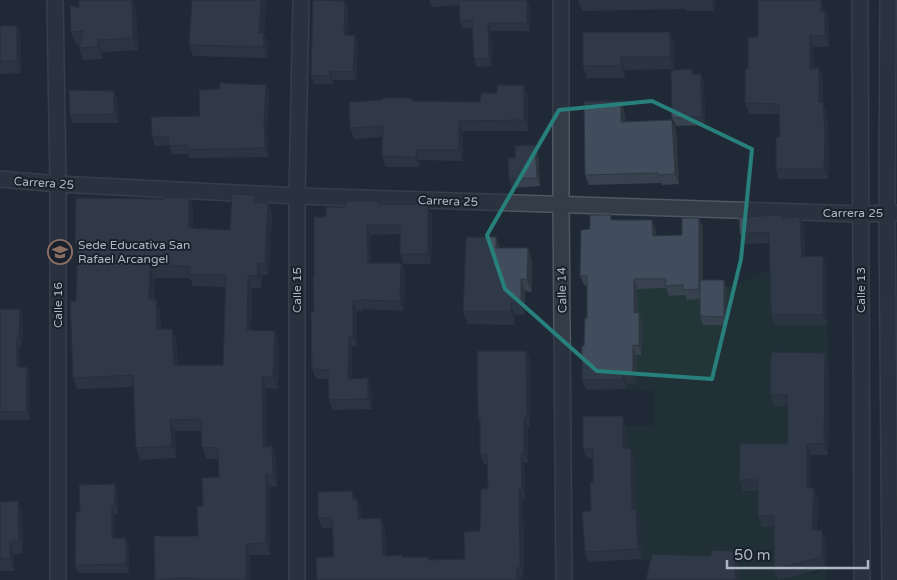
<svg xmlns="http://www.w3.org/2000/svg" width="897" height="580" font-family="'Varela Round',sans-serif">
	<rect width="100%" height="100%" fill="#202a37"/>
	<path fill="#223638" d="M774,268L775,326L827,325L829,364L828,407L792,455L743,491L811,492L818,499H762L778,527V575L819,574V569L826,568V580H739V562L656,565L642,559L630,519L635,491L634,459L626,458V426L654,425V390L627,389V355H643V322L584,285H625L669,288H727Z"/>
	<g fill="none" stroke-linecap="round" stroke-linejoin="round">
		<defs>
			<g id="street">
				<path d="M55,0L58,184V580"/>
				<path d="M561,0V205L564,580"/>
				<path d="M860,0L862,580"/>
				<path d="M888,0L887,213L890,580"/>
				<path d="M0,179L58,184L297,196L860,214L897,213"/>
				<path d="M297,580V196L301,0"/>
			</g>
		</defs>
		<use href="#street" stroke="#4e5762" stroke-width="18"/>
		<use href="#street" stroke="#333c47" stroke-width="15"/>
	</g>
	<g fill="#38424f" fill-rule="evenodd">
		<path d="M79,0H133L136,9L138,50L102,52V59L83,60L79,48L80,44H76L71,32L79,8Z"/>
		<path d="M192,0H266L264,34L268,44L267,58L193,56L189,45Z"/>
		<path d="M429,0H527L530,8V31H491L492,66L477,67L474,59L472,28L463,29L460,21V5L432,7Z"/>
		<path d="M578,0H715V11H687L686,9L582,11Z"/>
		<path d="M348,9L347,35L358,44L356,80H333V84H314L311,76Z"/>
		<path d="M824,10L829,21V47H813L814,68H819L823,79V102L827,113L829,147L828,179H779L776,169L780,137V114H749L745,103L748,69L758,37Z"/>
		<path d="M0,26H17L21,38V73L0,74Z"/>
		<path d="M670,32L674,44V69L625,70V78H587L583,66Z"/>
		<path d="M692,69L694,74L704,82L705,125L676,126L672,118Z"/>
		<path d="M266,85L269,93L267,129L268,157L190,158L188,154H172L169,145L155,146L152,137L200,116L220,89Z"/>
		<path d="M114,91L117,99L118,123H73L70,115Z"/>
		<path d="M528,96V131H463V161L420,160L419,167H386L382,156V137L354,139L350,128L413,101L480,102Z"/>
		<path d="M621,101L624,111L625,122L676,130L679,184L662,185L661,183L589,185L585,175Z"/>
		<path d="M538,154L540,186L512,188L509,179L515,158Z"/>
		<path d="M255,195L258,202L268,203L272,214L269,275H262V288H252L251,331L279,343L278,389L267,388V446H272L276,458L277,487H270V555H250V580H155L198,536L203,506L219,477L218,459H206L202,447V431H175L176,458L140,460L136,448L133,387L77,389L73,378L76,301L78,250L75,243L163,199L189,197L193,209V228L230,230ZM154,278H190L193,286L226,287L223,365H178L176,340L172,329H161L160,311L156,299H154Z"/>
		<path d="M380,204L432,214L431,264H403L400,254V234L371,235V263H401L405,273L404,311L362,309V311H357V346H352V379L368,378L371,388L372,409L333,410L329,400L328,379H316L312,369L314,277L326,217L346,207Z"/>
		<path d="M800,217L804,228L805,257L827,267V325L775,326L771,315L769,243L744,244L740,234L783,218Z"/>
		<path d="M613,220L656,230V236L682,235L703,227V280H724L727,288V325H703L700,316V299L687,300L685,295L669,296L666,288L637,289L638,312L643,322L642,355H636L637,383H627V389L586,390L582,380L587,318V285H584L580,276L590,229Z"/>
		<path d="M500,248L532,260V292L525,291V315H515V325L468,324L463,312Z"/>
		<path d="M0,309L23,318L22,346H20V367H27L30,375V420H0Z"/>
		<path d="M526,351L530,360V427H528V463H524L525,498H523L524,577H521V580H317L334,557L333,528H322L318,518L352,491L355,499H357L361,509V519L381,518L385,528L386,556L402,555L403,557H428L429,560L465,559L480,531L488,489L487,464H484L480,454V423L478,418Z"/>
		<path d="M829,364L828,455H811V488L818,499L817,530L826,541V568L778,580L774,569V527H762L758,516V491H743L739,480L788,444L787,406H774L770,395Z"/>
		<path d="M626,426V448L631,449L634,458L635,509L640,519L642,559L588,562L585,552L591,511L593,482V459L587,458L583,449Z"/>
		<path d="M115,484L118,493V514H115V538H126L129,547V573H78L75,565L80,512Z"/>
		<path d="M18,501L22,513L23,553L14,554V571H0V502Z"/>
	</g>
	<g fill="#2e3640">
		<path d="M132,0H133L136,9L138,50L133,38Z"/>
		<path d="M261,0H266L264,34L268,44L267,58L259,33Z"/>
		<path d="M527,0L530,8V31L527,23Z"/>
		<path d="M711,0H715V11Z"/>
		<path d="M821,0L824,10V21L821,11Z"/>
		<path d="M345,1L348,9L347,44L344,35Z"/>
		<path d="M825,11L829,21V47L825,36Z"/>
		<path d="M488,23L491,31L492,66L489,58Z"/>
		<path d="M17,26L21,38V73L17,61Z"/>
		<path d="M670,32L674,44V69L670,57Z"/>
		<path d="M355,35L358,44L356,80L353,72Z"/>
		<path d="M810,36L813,47L814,79L810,69Z"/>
		<path d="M98,40L102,52V59L98,47Z"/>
		<path d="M621,57L625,70V78L621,66Z"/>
		<path d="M819,68L823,79V113L819,102Z"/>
		<path d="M330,71L333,80V84L330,76Z"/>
		<path d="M701,74L704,82L705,125L702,117Z"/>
		<path d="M266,85L269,93L267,129L268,157L265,148L264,121Z"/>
		<path d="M524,85L528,96V131L524,120Z"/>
		<path d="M114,91L117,99L118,123L114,114Z"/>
		<path d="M621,101L624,111L625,132L621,122Z"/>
		<path d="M823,102L827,113L829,147L828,179L824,169Z"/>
		<path d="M672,120L676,130L679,184L675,174Z"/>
		<path d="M459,121L463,131V161L459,150Z"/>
		<path d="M535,145L538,154L540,186L537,178Z"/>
		<path d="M416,150L420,160L419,167L416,157Z"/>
		<path d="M189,197L193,209V240L189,228Z"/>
		<path d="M268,203L272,214L269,275L265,264Z"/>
		<path d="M428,204L432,214L431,264L428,254Z"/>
		<path d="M800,217L804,228L806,268L802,257Z"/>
		<path d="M699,218L703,227V299L699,289Z"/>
		<path d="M652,220L656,230V246L653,236Z"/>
		<path d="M367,225L371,235V272L368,263Z"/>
		<path d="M496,237L500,249L496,248Z"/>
		<path d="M528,248L532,260V292L527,280Z"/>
		<path d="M823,256L827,267V325L823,315Z"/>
		<path d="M258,263L262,275V288L257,276Z"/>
		<path d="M401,263L405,273L404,311L400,301Z"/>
		<path d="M150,266L154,278L153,311L149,299Z"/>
		<path d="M248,276L252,288L251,342L247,330Z"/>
		<path d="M521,279L525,291V315L521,303Z"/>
		<path d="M634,279L637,289L638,322L634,313Z"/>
		<path d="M724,280L727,288V325L724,317Z"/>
		<path d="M156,299L160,311L161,341L157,329Z"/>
		<path d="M353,301L357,311V346L353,337Z"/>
		<path d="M511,303L515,315V325L511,312Z"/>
		<path d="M20,309L23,318L22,346L19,337Z"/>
		<path d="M639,312L643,322L642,355L639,346Z"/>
		<path d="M172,329L176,340L178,377L174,365Z"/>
		<path d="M275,331L279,343L278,389L273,377Z"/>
		<path d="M17,337L20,346V375L17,367Z"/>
		<path d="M349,337L352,346V389L348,379Z"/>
		<path d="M633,345L636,355L637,383L633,373Z"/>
		<path d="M526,351L530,360V427L527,417Z"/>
		<path d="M825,353L829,364L828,455L824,444Z"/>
		<path d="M27,367L30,375V420L27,412Z"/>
		<path d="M623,374L627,383V389L623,380Z"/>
		<path d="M262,377L267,388V458L263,447Z"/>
		<path d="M368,378L371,388L372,409L368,399Z"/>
		<path d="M623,416L626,426V458L623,448Z"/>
		<path d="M524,417L528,427V463L524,454Z"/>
		<path d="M170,420L175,431L176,458L172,446Z"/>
		<path d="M807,444L811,455V499L807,488Z"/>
		<path d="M272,446L276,458L277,487L273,475Z"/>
		<path d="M631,449L634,458L635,519L632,509Z"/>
		<path d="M521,454L524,463L525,498L522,489Z"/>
		<path d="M266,475L270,487V555L266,543Z"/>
		<path d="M115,484L118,493V514L115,505Z"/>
		<path d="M814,488L818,499L816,541L812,530Z"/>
		<path d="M519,489L523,498L524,577L520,567Z"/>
		<path d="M357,499L361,509V529L358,519Z"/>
		<path d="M18,501L22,513L23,553L19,541Z"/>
		<path d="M112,505L115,514V547L112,538Z"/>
		<path d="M636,509L640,519L642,559L638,549Z"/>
		<path d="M381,518L385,528L386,565L383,556Z"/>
		<path d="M822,530L826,541V568L822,557Z"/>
		<path d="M126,538L129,547V573L126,564Z"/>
		<path d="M10,542L14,554V571L10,559Z"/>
		<path d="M246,544L250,555V580H246Z"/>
		<path d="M735,551L739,562V580H736L735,574Z"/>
		<path d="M517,567L521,577V580H517Z"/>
	</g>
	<g fill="#414d5c" stroke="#2e3640" fill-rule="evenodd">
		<path d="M79,0H132L133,38L98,40V47L79,48L83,31L71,32L70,5L79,8Z"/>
		<path d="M192,0H261L259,33H264L263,47L189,45Z"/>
		<path d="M313,0L345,1L344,35H355L353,72L330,71V76H311Z"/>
		<path d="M469,0H527V23H488L489,58L474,59L472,20L460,21L459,1Z"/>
		<path d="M758,0H821V11H825V36H810V69L819,68V102H823L825,136L824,169H776V137H780L779,104L745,103V69H748V37H758Z"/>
		<rect x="0" y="26" width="17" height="35"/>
		<path d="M583,32H670V57H621V66H583Z"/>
		<path d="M692,69V74H701L702,117L672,118L671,70Z"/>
		<path d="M220,83L266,85L264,121L265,148L187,150V145L169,146L168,137H152L151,117L200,116L199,90L220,89Z"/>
		<path d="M497,85H524V120L459,121V150H416V157L382,156L383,126L350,128L349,102L383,100V98H412V101L480,102L481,93H497Z"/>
		<path d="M69,90L114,91V114L70,115Z"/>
		<path d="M584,101H621V122L672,120L675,174L658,175V173L585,175Z"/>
		<path d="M535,145L537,178L509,179L508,158H515V146Z"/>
		<path d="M232,194L255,195V202L268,203L265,264L258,263L257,276H248L247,330L275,331L273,377H262L263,447L272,446L273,475H266V543L246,544V580H199V578H169V580H155L154,536H198L197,506H203L202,478L219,477L218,448L202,447L201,419L170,420L172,446L136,448L133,375L73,378L70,301H76L78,243H75L76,198L163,199V197H189V228L230,230ZM150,266H189V274L226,275L223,365H174L172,329H157L156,299H149Z"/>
		<path d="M346,201H378V204H428V254H400V225H367L368,263H401L400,301L359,300V301H353V337H349L348,379L368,378V399L329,400L328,370L312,369L311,312H314L313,277H314V217H326V207H346Z"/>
		<path d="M590,215H611V220H652L653,236L682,235V218H699V289L683,290V285L665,286L666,279H634V313L639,312V346L633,345V373L623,374V380H582V346H584L585,318H587V276H580L581,230L590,229Z"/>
		<path d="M781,215L783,218L800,217L802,257L823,256V315H771L769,232L740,234L739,217Z"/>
		<path d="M466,237H496V248H528L527,280L521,279V303H511V312H463Z"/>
		<path d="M700,280H724V317L700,316Z"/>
		<path d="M0,309H20L19,337H17V367H27V412H0Z"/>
		<path d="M477,351H526L527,417H524V454H521L522,489H519L520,567H517V580H317L316,557H334L332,518H318V492L352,491L353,499H357L358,519L381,518L383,556L402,555V557H428V560L465,559L464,532L480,531L481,489H488L487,454H480V417L478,418Z"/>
		<path d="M771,352L825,353L824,444H807V488H814L812,530H822V557L774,569V516H758V480H739L740,443L788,444L787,395H770Z"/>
		<path d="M583,416H623V448L631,449L632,509H636L638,549L585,552L582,512L591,511L590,482H593V449H583Z"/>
		<path d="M115,484V505H112V538H126V564L75,565L76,512H80L79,485Z"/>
		<path d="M18,501L19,541L10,542V559H0V502Z"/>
		<path d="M711,550L735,551V574L736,580H646L652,554L711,556Z"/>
	</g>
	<path d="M0 0H897V580H0ZM652,101L752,149L741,259L712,379L597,371L505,289L487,235L559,110Z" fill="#202a37" fill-opacity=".55" fill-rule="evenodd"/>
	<path fill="none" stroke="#27807b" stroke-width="4" stroke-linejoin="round" d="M652,101L752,149L741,259L712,379L597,371L505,289L487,235L559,110Z"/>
	<defs>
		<symbol id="school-ring" viewBox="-11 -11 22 22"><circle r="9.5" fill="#19212c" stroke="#8d6e63" stroke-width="1.5"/><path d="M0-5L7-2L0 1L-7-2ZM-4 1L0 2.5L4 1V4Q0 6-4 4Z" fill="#8d6e63"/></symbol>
	</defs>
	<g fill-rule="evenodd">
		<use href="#school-ring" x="46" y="238" width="28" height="28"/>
	</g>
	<g text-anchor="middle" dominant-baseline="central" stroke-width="4" stroke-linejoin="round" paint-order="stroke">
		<g font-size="12" fill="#adb7c4" stroke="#19212c">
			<text transform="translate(44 183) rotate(4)">Carrera 25</text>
			<text transform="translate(448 201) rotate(2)">Carrera 25</text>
			<text x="853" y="213">Carrera 25</text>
			<text transform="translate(297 290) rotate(-90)">Calle 15</text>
			<text transform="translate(562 290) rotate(-91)">Calle 14</text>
			<text transform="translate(861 290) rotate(-90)">Calle 13</text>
			<text transform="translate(58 305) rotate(-90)">Calle 16</text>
		</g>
		<g font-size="12" fill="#adb7c4" stroke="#19212c" text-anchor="start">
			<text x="78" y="245">Sede Educativa San<tspan x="78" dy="14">Rafael Arcangel</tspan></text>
		</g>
	</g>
	<path d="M727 560v8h141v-8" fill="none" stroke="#adb7c4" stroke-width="2.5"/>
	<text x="734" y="560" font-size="15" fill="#adb7c4" stroke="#19212c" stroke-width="4" paint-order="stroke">50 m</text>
</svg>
